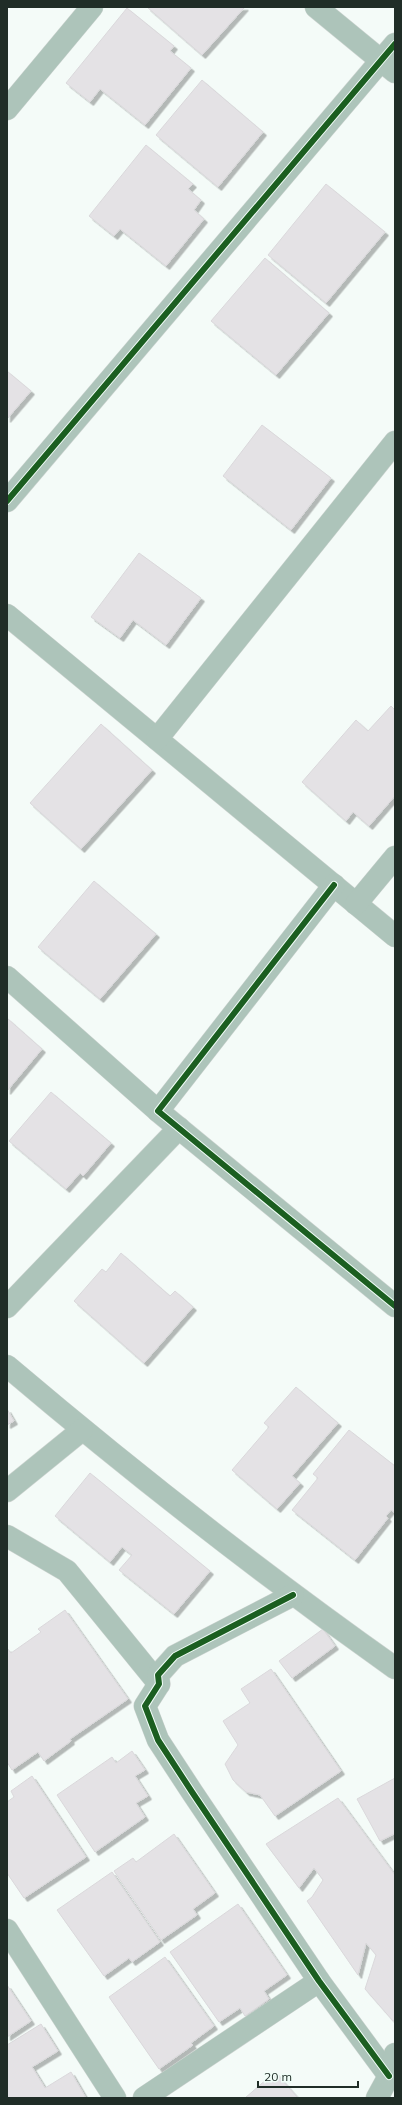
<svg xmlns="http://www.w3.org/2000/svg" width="402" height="2105" font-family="Mulish,sans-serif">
	<defs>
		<filter id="shadow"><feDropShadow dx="3.5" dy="3.5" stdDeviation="0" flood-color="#0004"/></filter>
	</defs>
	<rect width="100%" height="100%" fill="#f4fbf8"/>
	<g fill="#e4e2e5" stroke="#dad8db" filter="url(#shadow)">
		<path d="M147,7H245L202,55Z"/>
		<path d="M127,8L174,46L170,51L191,68L145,125L100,89L90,102L66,83Z"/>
		<path d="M202,80L263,132L218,187L156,135Z"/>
		<path d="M146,145L193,184L188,189L201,200L194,210L204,219L166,266L120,229L114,236L89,216Z"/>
		<path d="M326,184L385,232L326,303L268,255Z"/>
		<path d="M265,258L329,313L276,375L211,321Z"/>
		<path d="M7,371L31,391L7,419Z"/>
		<path d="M262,425L331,478L291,530L223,476Z"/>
		<path d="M139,553L201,598L166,645L133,620L120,638L91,617Z"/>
		<path d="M391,706L395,710V796L369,826L353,812L346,821L302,782L356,720L368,731Z"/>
		<path d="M101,724L152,770L81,849L30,803Z"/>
		<path d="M94,881L156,934L100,999L38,947Z"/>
		<path d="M7,1018L42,1049L7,1091Z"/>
		<path d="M51,1092L111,1143L83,1176L80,1173L66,1189L9,1141Z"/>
		<path d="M121,1253L170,1296L175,1291L193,1307L144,1363L74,1301L102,1269L106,1272Z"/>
		<path d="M296,1387L338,1423L292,1476L300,1483L277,1509L232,1470L269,1427L264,1423Z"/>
		<path d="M7,1409L14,1421L7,1425Z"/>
		<path d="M349,1430L395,1466V1513L391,1510L386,1516L388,1518L355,1560L292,1510L318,1478L313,1474Z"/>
		<path d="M90,1473L210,1571L174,1614L119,1570L132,1555L122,1547L110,1562L55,1516Z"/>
		<path d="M65,1610L128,1699L70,1739L71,1741L44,1761L38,1752L12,1770L7,1762V1648L11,1653L41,1632L38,1629Z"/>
		<path d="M323,1629L335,1646L292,1678L279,1661Z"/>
		<path d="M271,1669L341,1771L275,1816L260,1795L246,1792L233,1780L225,1764L238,1745L223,1721L250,1703L241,1689Z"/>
		<path d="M132,1751L145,1770L135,1776L148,1796L136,1803L145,1817L95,1852L57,1795L112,1757L116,1763Z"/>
		<path d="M32,1776L86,1857L24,1898L7,1873V1802L14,1797L11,1791Z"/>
		<path d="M395,1778V1836L394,1834L380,1841L357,1799Z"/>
		<path d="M338,1798L395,1875V2020L393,2021L365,1989L376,1955L366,1943L358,1975L307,1901L312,1897L323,1880L314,1868L299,1888L266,1844Z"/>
		<path d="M174,1834L215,1893L193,1909L197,1915L161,1940L114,1871L133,1858L136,1862Z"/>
		<path d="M112,1872L160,1942L132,1962L129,1958L104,1976L57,1910Z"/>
		<path d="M238,1904L287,1975L264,1991L269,1999L245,2016L240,2008L219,2022L170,1952Z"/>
		<path d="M165,1957L214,2026L191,2043L193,2045L159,2069L109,1997Z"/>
		<path d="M7,1985L31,2021L7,2037Z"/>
		<path d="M41,2024L58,2051L32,2067L45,2088L71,2072L86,2098H7V2045Z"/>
		<path d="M275,2072L298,2098H245Z"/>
	</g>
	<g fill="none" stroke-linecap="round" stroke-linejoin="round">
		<defs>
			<g id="minor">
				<path d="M316,7L395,72"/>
				<path d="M7,109L92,7"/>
				<path d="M7,501L395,44"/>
				<path d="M7,615L395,936"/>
				<path d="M157,739L395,442"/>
				<path d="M334,885L158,1111L395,1306"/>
				<path d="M356,904L395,857"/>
				<path d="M7,977L158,1111"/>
				<path d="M7,1307L179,1128"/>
				<path d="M7,1366C132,1472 261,1573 395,1668"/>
				<path d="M7,1491L82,1430"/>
				<path d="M7,1536L67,1571L159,1684"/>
				<path d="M293,1595L175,1656L158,1675L159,1684L145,1706L158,1740L192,1792L319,1981L389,2076"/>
				<path d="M7,1930L115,2098"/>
				<path d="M144,2098L319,1981"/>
				<path d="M377,2098L389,2076L395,2054"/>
			</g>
		</defs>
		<use href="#minor" stroke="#cfd5d2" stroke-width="23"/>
		<use href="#minor" stroke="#adc4ba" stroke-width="22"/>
		<defs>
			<g id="cycleway">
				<path d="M7,501L395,44"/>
				<path d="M334,885L158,1111L395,1306"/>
				<path d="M293,1595L175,1656L158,1675L159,1684L145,1706L158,1740L192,1792L319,1981L389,2076"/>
			</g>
		</defs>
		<use href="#cycleway" stroke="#f1fef8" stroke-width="8"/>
		<use href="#cycleway" stroke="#1b5e20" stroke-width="6"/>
	</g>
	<rect width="402" height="2105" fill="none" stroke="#202d27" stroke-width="16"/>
	<path d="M258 2081v6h100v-6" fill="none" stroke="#202d27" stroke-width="2"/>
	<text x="264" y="2081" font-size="12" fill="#202d27" stroke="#f1fef8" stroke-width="3" paint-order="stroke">20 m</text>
</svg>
